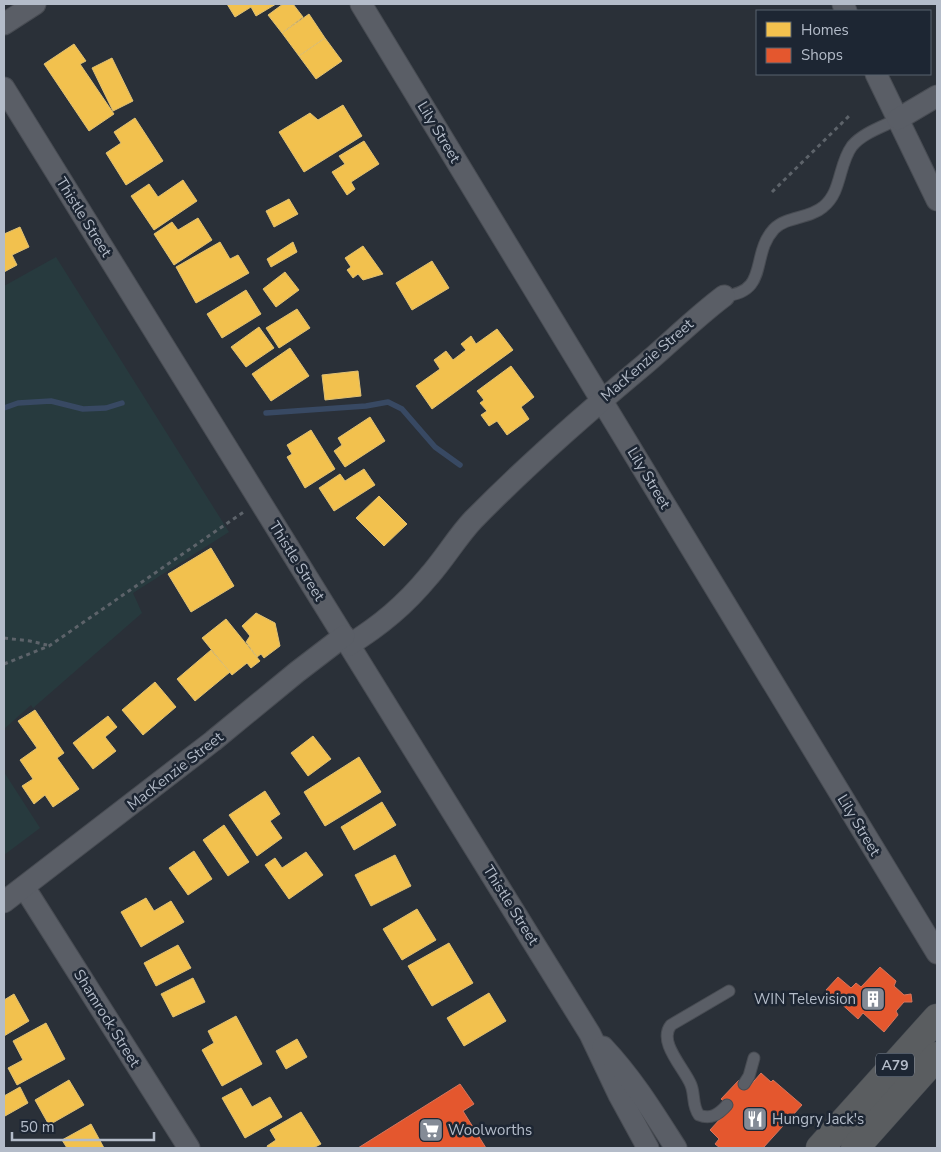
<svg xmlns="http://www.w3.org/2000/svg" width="941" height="1152" font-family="'Nunito Sans',sans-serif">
	<rect width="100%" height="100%" fill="#2a3038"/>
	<g fill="#273a3e">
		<path d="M56,257L229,532L133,593L142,613L33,708L31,705L4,729V286Z"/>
		<path d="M4,772L40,828L4,855Z"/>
	</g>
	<g fill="#f2c14e" stroke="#dfc073">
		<path d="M227,4H276L256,16L251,7L235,17Z"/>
		<path d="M283,4H293L303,17L282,33L268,15Z"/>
		<path d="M309,14L325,38L299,56L282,33Z"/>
		<path d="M325,38L342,61L316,79L299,56Z"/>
		<path d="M74,44L86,61L80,64L114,114L89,131L44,64Z"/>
		<path d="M112,58L133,101L113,111L92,68Z"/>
		<path d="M343,105L362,136L304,172L279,132L310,113L318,120Z"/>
		<path d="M135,118L163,161L126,185L106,153L121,143L114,132Z"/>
		<path d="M364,141L379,164L351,182L355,189L347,195L332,172L345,164L339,156Z"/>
		<path d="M183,180L197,201L154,230L131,196L149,184L158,197Z"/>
		<path d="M289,199L298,214L274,227L266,211Z"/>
		<path d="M198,218L212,240L174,265L154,234L172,222L178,230Z"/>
		<path d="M20,227L29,247L12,255L17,265L4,272V234Z"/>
		<path d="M220,242L230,259L238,255L249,273L196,303L176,267Z"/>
		<path d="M293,242L297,252L271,267L267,259Z"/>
		<path d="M363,246L383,274L363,280L358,274L353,278L347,270L351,267L345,258Z"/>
		<path d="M432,261L449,288L412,310L396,283Z"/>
		<path d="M285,272L299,290L276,307L263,289Z"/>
		<path d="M246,290L261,314L222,338L207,314Z"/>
		<path d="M297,309L310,328L279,348L266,328Z"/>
		<path d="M259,327L274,348L246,367L231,347Z"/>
		<path d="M497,329L513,350L432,409L416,386L440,369L434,360L446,351L453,360L466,350L461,344L471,336L476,344Z"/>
		<path d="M290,348L309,376L271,401L252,374Z"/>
		<path d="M511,366L534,397L521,407L529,419L507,435L497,421L489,426L481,415L487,411L480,403L484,400L477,391Z"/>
		<path d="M358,371L361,396L325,400L322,375Z"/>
		<path d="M370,417L385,441L345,467L334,451L342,445L338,438Z"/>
		<path d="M311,430L335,469L305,488L287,457L292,454L287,445Z"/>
		<path d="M364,469L375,485L334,511L319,488L340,474L345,481Z"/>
		<path d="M379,496L407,524L384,546L356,518Z"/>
		<path d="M211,548L234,586L191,612L168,574Z"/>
		<path d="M256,613L275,623L280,646L264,658L261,654L257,657L246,642L250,636L242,626Z"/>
		<path d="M226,619L260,661L251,668L247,663L232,675L202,638Z"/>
		<path d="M211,650L230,672L195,701L177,679Z"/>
		<path d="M155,682L176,707L143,735L122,710Z"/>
		<path d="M35,710L64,753L57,758L79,789L53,807L45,795L34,804L22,786L33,779L20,760L37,748L18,721Z"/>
		<path d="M108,716L117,727L105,737L116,751L93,769L73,743Z"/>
		<path d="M313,736L331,759L308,776L291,753Z"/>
		<path d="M359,757L381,792L325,826L304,792Z"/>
		<path d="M265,791L280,814L270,821L282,838L257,856L229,815Z"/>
		<path d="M382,802L396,825L354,850L341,827Z"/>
		<path d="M224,825L249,862L228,876L203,840Z"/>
		<path d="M194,851L212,879L188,895L169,868Z"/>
		<path d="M306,852L323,875L289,899L265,865L275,858L282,868Z"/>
		<path d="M395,855L411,886L371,906L355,875Z"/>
		<path d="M146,898L154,911L171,901L184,922L141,947L121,912Z"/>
		<path d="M417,909L436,940L402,960L383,929Z"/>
		<path d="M449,943L473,983L432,1006L408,966Z"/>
		<path d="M178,945L191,968L156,986L144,963Z"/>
		<path d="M193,978L205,1002L173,1017L161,994Z"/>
		<path d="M489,993L506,1021L464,1046L447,1018Z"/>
		<path d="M14,994L29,1021L4,1036V1000Z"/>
		<path d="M236,1016L262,1064L222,1086L202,1050L214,1043L208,1031Z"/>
		<path d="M46,1023L65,1059L17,1085L8,1068L23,1060L13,1041Z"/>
		<path d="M297,1039L307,1057L286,1069L276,1051Z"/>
		<path d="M69,1080L84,1105L49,1125L35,1100Z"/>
		<path d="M20,1087L28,1103L5,1116L4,1113V1096Z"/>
		<path d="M241,1088L252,1107L270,1097L282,1117L245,1138L222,1098Z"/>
		<path d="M301,1112L321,1144L313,1148H268L267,1146L276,1140L270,1130Z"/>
		<path d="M91,1124L104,1148H67L62,1140Z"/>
	</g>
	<g fill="#e4572e" stroke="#d6755c">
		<path d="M880,967L896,981L894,986L904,995L911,994L912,1002H904L896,1011L898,1015L884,1032L863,1013L858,1019L826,990L838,977L851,988L856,983L861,987Z"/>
		<path d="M761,1073L771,1082L773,1080L802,1105L763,1148H720L715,1144L719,1139L710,1130L731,1107L721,1099L739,1080L748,1088Z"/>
		<path d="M460,1084L474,1104L463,1111L486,1148H358Z"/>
	</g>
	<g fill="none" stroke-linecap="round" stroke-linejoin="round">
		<g stroke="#384963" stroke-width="5.5">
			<path d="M4,408L18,403L51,401L83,409L106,408L122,403"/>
			<path d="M266,413L366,406L388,402L402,409L435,447L460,465"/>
		</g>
		<defs>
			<g id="lane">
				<path d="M724,296C770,292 750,255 774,229C787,216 809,219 823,207C842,192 838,165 852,146C863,133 882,127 898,119"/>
				<path d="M744,1084L749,1076L754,1058"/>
				<path d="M727,1105C719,1114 711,1120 699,1115C692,1106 695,1095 691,1085C685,1069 657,1042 671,1025L729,991"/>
			</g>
			<g id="street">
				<path d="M361,4L937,953"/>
				<path d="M843,4L846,11"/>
				<path d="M4,24L35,4"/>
				<path d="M876,74L937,200"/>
				<path d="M4,88L590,1034L619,1095L648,1148"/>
				<path d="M898,119L937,96"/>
				<path d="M349,645C381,625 405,605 429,576C445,558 457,537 473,520C527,465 585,414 644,365C671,342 696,317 724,296"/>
				<path d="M24,887L189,1148"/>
				<path d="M4,902L213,741L297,672L344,636"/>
				<path d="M603,1047C633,1079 653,1112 676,1148"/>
			</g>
			<g id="highway">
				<path d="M820,1148L937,1018"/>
				<path d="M855,1148L937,1056"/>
			</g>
		</defs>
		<use href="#lane" stroke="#484c53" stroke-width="13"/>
		<use href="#street" stroke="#484c53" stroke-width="23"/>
		<use href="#highway" stroke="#474c53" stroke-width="29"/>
		<g stroke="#5d636a" stroke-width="3" stroke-dasharray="4 4" stroke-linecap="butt">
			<path d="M772,192L849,116"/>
			<path d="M4,638L30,641L47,645"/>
			<path d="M4,664L49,646L245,511"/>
		</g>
		<use href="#lane" stroke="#5a5e66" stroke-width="11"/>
		<use href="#street" stroke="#5a5e66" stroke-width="21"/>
		<use href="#highway" stroke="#5a5d60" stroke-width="28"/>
	</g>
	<defs>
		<symbol id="building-square" viewBox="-11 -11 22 22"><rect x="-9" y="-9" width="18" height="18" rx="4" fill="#848b96" stroke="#1d2633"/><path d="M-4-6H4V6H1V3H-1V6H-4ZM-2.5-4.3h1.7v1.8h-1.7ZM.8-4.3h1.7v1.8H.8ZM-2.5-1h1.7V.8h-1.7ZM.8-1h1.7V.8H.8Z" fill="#fff"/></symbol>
		<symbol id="restaurant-square" viewBox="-11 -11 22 22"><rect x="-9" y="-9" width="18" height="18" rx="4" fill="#848b96" stroke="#1d2633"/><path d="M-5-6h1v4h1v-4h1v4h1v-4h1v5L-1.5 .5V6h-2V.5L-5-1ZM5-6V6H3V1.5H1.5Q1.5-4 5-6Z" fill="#fff"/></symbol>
		<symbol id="supermarket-square" viewBox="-11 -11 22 22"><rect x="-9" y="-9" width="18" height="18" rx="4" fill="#848b96" stroke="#1d2633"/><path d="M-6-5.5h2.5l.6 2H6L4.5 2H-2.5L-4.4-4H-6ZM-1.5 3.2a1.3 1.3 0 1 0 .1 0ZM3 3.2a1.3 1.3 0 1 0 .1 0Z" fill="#fff"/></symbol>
	</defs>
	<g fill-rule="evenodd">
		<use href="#building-square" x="859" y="985" width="28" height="28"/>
		<use href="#restaurant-square" x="741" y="1105" width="28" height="28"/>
		<use href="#supermarket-square" x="417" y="1116" width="28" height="28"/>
	</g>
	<g text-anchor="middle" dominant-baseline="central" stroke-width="5" stroke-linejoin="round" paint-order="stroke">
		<rect fill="#1d2633" stroke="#878f9c" stroke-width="1" x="876" y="1053.5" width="38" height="23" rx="4"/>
		<g font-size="14" font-weight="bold" fill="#b4bcc9">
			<text x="895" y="1065">A79</text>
		</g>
		<g font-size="15" fill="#b4bcc9" stroke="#1d2633">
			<text transform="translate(439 132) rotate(59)">Lily Street</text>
			<text transform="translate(84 217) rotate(58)">Thistle Street</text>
			<text transform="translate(647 360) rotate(-41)">MacKenzie Street</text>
			<text transform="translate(649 478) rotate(59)">Lily Street</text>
			<text transform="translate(297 561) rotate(58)">Thistle Street</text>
			<text transform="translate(175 771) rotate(-38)">MacKenzie Street</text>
			<text transform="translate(859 825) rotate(59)">Lily Street</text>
			<text transform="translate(511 905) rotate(58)">Thistle Street</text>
			<text transform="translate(107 1018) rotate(58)">Shamrock Street</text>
		</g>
		<g font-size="15" fill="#b4bcc9" stroke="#1d2633" text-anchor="start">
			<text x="856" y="999" text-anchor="end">WIN Television</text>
			<text x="772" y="1119">Hungry Jack's</text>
			<text x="448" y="1130">Woolworths</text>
		</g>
	</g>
	<rect width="941" height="1152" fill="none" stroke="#b4bcc9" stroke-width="10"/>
	<rect x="756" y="10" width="175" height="65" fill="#1d2633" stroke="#59626f"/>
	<rect x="766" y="22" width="25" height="15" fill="#f2c14e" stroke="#59626f"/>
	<text x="801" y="35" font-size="15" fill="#b4bcc9">Homes</text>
	<rect x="766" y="48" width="25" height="15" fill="#e4572e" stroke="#59626f"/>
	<text x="801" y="60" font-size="15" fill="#b4bcc9">Shops</text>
	<path d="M12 1132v8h142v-8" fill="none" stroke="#b4bcc9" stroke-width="2.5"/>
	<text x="20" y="1132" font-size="15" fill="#b4bcc9" stroke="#1d2633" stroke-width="4" paint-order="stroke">50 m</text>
</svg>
